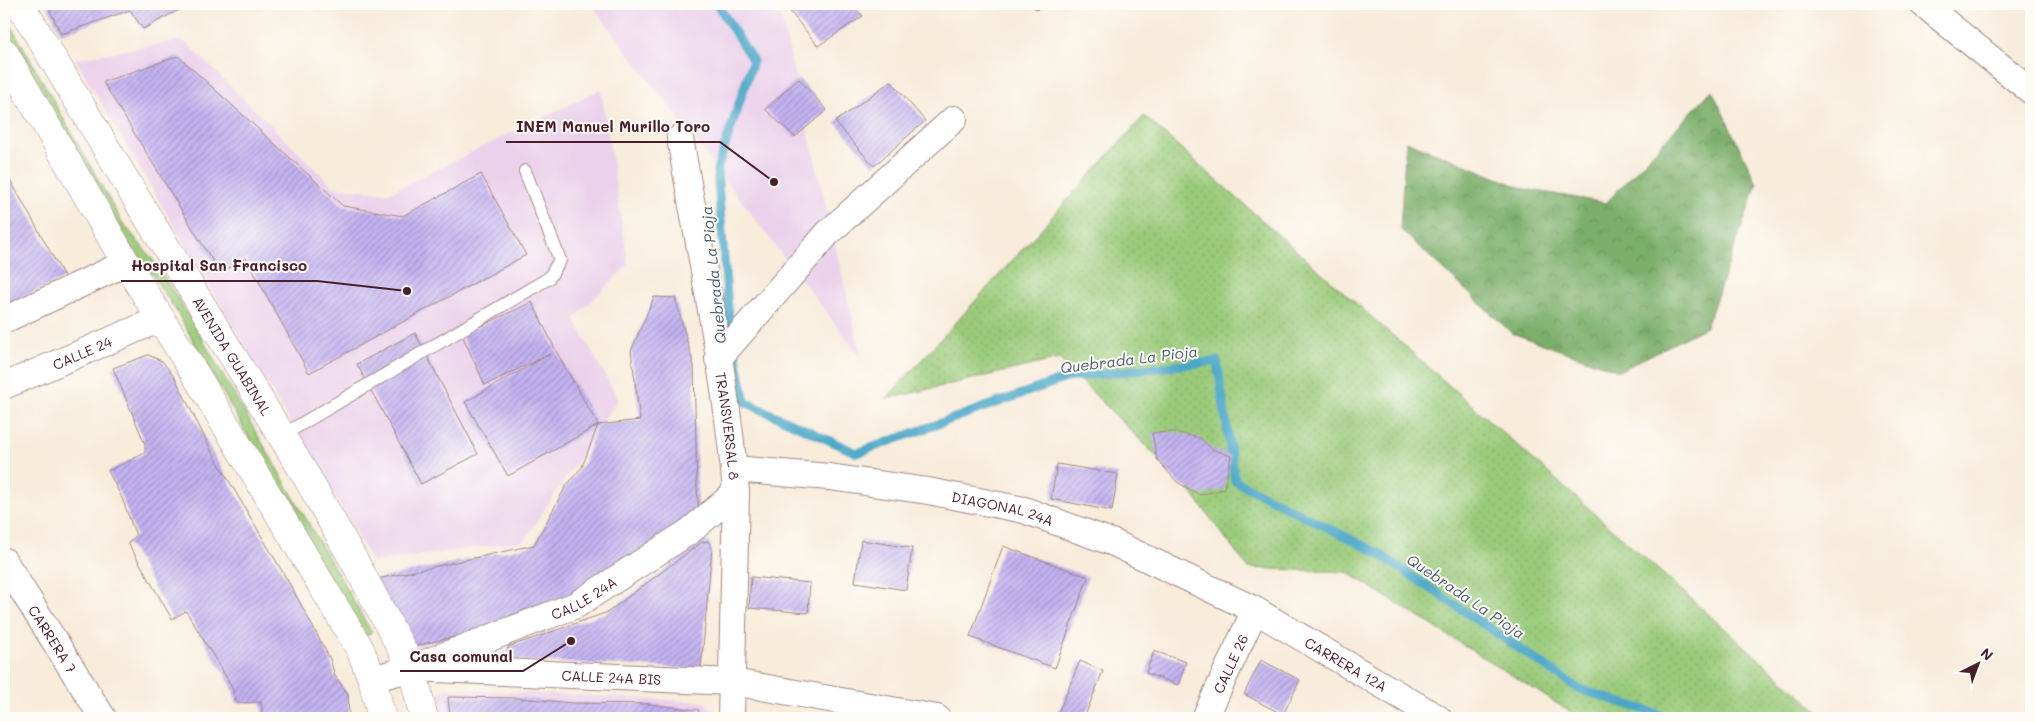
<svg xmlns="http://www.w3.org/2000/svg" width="2035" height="722" font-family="Mali,sans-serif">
	<defs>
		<pattern id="forest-crowns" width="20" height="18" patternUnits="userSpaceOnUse" patternTransform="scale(1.25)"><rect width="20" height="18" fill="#7caf6b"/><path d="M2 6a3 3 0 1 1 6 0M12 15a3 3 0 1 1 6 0" fill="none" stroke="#688e58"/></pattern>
		<pattern id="park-dots" width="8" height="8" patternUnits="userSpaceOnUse" patternTransform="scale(1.25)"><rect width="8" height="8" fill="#9bcb7b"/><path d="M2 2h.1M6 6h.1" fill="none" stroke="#87ae6a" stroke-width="1.8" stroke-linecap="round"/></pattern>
		<pattern id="building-hatch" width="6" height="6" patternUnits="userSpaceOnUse" patternTransform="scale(1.25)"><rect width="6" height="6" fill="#c3b3f2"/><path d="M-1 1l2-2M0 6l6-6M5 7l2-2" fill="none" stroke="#a091c4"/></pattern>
	</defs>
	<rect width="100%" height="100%" fill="#fdfcf7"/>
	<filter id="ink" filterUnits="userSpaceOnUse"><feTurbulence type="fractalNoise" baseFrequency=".02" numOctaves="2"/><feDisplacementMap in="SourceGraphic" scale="10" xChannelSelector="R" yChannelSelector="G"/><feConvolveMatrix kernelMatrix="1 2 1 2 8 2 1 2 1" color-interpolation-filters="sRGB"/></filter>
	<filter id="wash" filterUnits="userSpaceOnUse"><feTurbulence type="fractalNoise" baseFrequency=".0096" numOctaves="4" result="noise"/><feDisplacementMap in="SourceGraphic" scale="20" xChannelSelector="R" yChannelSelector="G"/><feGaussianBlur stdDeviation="1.12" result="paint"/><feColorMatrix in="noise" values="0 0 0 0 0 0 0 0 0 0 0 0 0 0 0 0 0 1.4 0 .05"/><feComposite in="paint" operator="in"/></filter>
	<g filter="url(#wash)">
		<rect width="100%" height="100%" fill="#f8ecdb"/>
		<g fill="#ebd1eb">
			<path d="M591,4H778L862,359Z"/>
			<path d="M183,40L334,187L389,193L601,89L628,264L574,319L618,399L524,541L373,562L75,59Z"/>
			<path d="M449,689L703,702L717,712V718H438L435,701L441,691Z"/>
		</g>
		<path fill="#9bcb7b" stroke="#727553" d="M4,13L122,222L153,260L186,311L372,633L363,637L178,314L145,263L113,226L4,35Z"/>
		<path fill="url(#forest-crowns)" stroke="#63674b" d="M1712,90L1757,184L1706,327L1619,371L1512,333L1400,229L1406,141L1525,189L1606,203Z"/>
		<path fill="url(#park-dots)" stroke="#727553" d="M1144,116L1826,718H1580L1347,572L1248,568L1187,487L1059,359L886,399Z"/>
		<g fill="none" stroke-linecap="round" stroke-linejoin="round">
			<path stroke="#48a6c7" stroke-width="9" d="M717,4L753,61L717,170L729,320L745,402L857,453L1066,378L1217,361L1235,481L1378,553L1579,689L1670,718"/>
		</g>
		<g id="blocks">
			<g fill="url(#building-hatch)">
				<path d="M47,4H190L143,29L130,10L61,34Z"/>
				<path d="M784,4H850L863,16L818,46Z"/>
				<path d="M1030,4H1043L1037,10Z"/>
				<path d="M178,56L343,206L403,216L481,174L526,255L309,373L246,258L220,273L103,82Z"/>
				<path d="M799,79L827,110L795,137L765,109Z"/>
				<path d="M891,81L925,121L874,166L835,122Z"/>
				<path d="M4,169L65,278L4,306Z"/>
				<path d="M654,297L675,298L694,366L697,488L699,513L619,573L481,631L405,648L368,581L534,545L566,486L582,467L598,425L508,476L465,402L550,354L485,385L462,335L532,302L556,351L598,425L640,420L631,351Z"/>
				<path d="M415,333L478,454L421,484L357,364Z"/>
				<path d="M148,355L162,361L175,378L212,452L292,588L330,659L335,676L348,694L349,718H263L261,702L237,703L231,685L186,611L172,619L128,543L136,536L122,498L108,471L145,453V444L113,368Z"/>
				<path d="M1174,432L1200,438L1212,449L1231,456L1224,489L1200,495L1177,482L1157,459L1152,433Z"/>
				<path d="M1057,464L1118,474L1112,511L1051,499Z"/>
				<path d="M861,540L912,548L906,590L855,582Z"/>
				<path d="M708,541L712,548L701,669L509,660L508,647L608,612L702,542Z"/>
				<path d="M1003,546L1088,577L1055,668L970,637Z"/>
				<path d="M751,577L810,583L808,613L749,608Z"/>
				<path d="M1154,651L1186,662L1178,685L1146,673Z"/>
				<path d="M1261,660L1300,680L1283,715L1244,694Z"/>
				<path d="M1080,661L1103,671L1084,718H1056Z"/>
				<path d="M448,697L519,698L572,703L647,704L699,710L698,718H450Z"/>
			</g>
		</g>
	</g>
	<g filter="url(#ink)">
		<use href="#blocks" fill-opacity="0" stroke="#a18683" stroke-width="1"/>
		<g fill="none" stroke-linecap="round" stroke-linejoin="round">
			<defs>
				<path id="service" d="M281,436L549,278L560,260L525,171"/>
				<g id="minor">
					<path d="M1923,4L2031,91"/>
					<path id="s1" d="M680,138C700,255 726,373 736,492L731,718"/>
					<path d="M4,320L126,263"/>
					<path d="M718,359L828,233L954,119"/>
					<path id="s2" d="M4,386L160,319"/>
					<path id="s3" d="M734,469L829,477L928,491L1024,510L1114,543L1255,610L1438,718"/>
					<path id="s4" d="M4,561L103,718"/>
					<path id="s5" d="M422,664L576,605L690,531L736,492"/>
					<path id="s6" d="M372,679L412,668L733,682L937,718"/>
					<path id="s7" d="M1205,718L1255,610"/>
				</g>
				<g id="primary">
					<path id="s8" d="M20,4L142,208L305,474L356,564L412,668L424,718"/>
					<path d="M4,52L126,263L200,382L360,649L372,679L382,718"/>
				</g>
			</defs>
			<use href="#service" stroke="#a18683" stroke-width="14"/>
			<use href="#minor" stroke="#a18683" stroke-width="28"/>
			<use href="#primary" stroke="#a18683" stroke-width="29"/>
			<use href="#service" stroke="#fff" stroke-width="12"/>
			<use href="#minor" stroke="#fff" stroke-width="26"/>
			<use href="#primary" stroke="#fff" stroke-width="28"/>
		</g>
	</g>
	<g text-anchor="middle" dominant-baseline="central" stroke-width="4" stroke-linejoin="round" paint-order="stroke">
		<g font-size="14" fill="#4a1f2b" stroke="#fdfcf7">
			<text stroke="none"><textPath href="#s2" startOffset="85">CALLE 24</textPath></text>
			<text stroke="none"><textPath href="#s8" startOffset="411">AVENIDA GUABINAL</textPath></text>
			<text stroke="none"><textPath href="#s1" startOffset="292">TRANSVERSAL 8</textPath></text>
			<text stroke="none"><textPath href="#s3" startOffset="272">DIAGONAL 24A</textPath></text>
			<text stroke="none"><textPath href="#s5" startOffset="175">CALLE 24A</textPath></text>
			<text stroke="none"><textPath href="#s4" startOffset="92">CARRERA 7</textPath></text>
			<text stroke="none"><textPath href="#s7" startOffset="60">CALLE 26</textPath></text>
			<text stroke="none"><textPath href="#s3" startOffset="651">CARRERA 12A</textPath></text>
			<text stroke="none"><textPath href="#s6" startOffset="241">CALLE 24A BIS</textPath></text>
		</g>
		<g font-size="15" font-style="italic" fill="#495c71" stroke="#fdfcf7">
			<text transform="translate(713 275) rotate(-96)">Quebrada La Pioja</text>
			<text transform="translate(1129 359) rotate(-7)">Quebrada La Pioja</text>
			<text transform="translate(1466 596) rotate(34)">Quebrada La Pioja</text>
		</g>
	</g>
	<path fill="none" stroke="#4a1f2b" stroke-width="2" d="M774 182L720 142H506M407 291L317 281H121M571 641L523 671H400"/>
	<g fill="#4a1f2b" stroke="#fdfcf7" stroke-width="2">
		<circle cx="774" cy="182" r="5"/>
		<circle cx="407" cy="291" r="5"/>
		<circle cx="571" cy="641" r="5"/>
	</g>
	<g font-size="15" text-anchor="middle" font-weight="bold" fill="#4a1f2b" stroke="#fdfcf7" stroke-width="4" stroke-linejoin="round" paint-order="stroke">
		<text x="613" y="132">INEM Manuel Murillo Toro</text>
		<text x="219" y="271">Hospital San Francisco</text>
		<text x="461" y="662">Casa comunal</text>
	</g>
	<rect width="2035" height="722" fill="none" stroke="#fdfcf7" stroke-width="20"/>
	<g transform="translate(1978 664) rotate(42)" stroke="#fdfcf7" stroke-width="4" paint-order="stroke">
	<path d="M0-4L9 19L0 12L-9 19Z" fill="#4a1f2b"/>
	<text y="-8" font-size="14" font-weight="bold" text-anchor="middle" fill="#4a1f2b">N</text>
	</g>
</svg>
